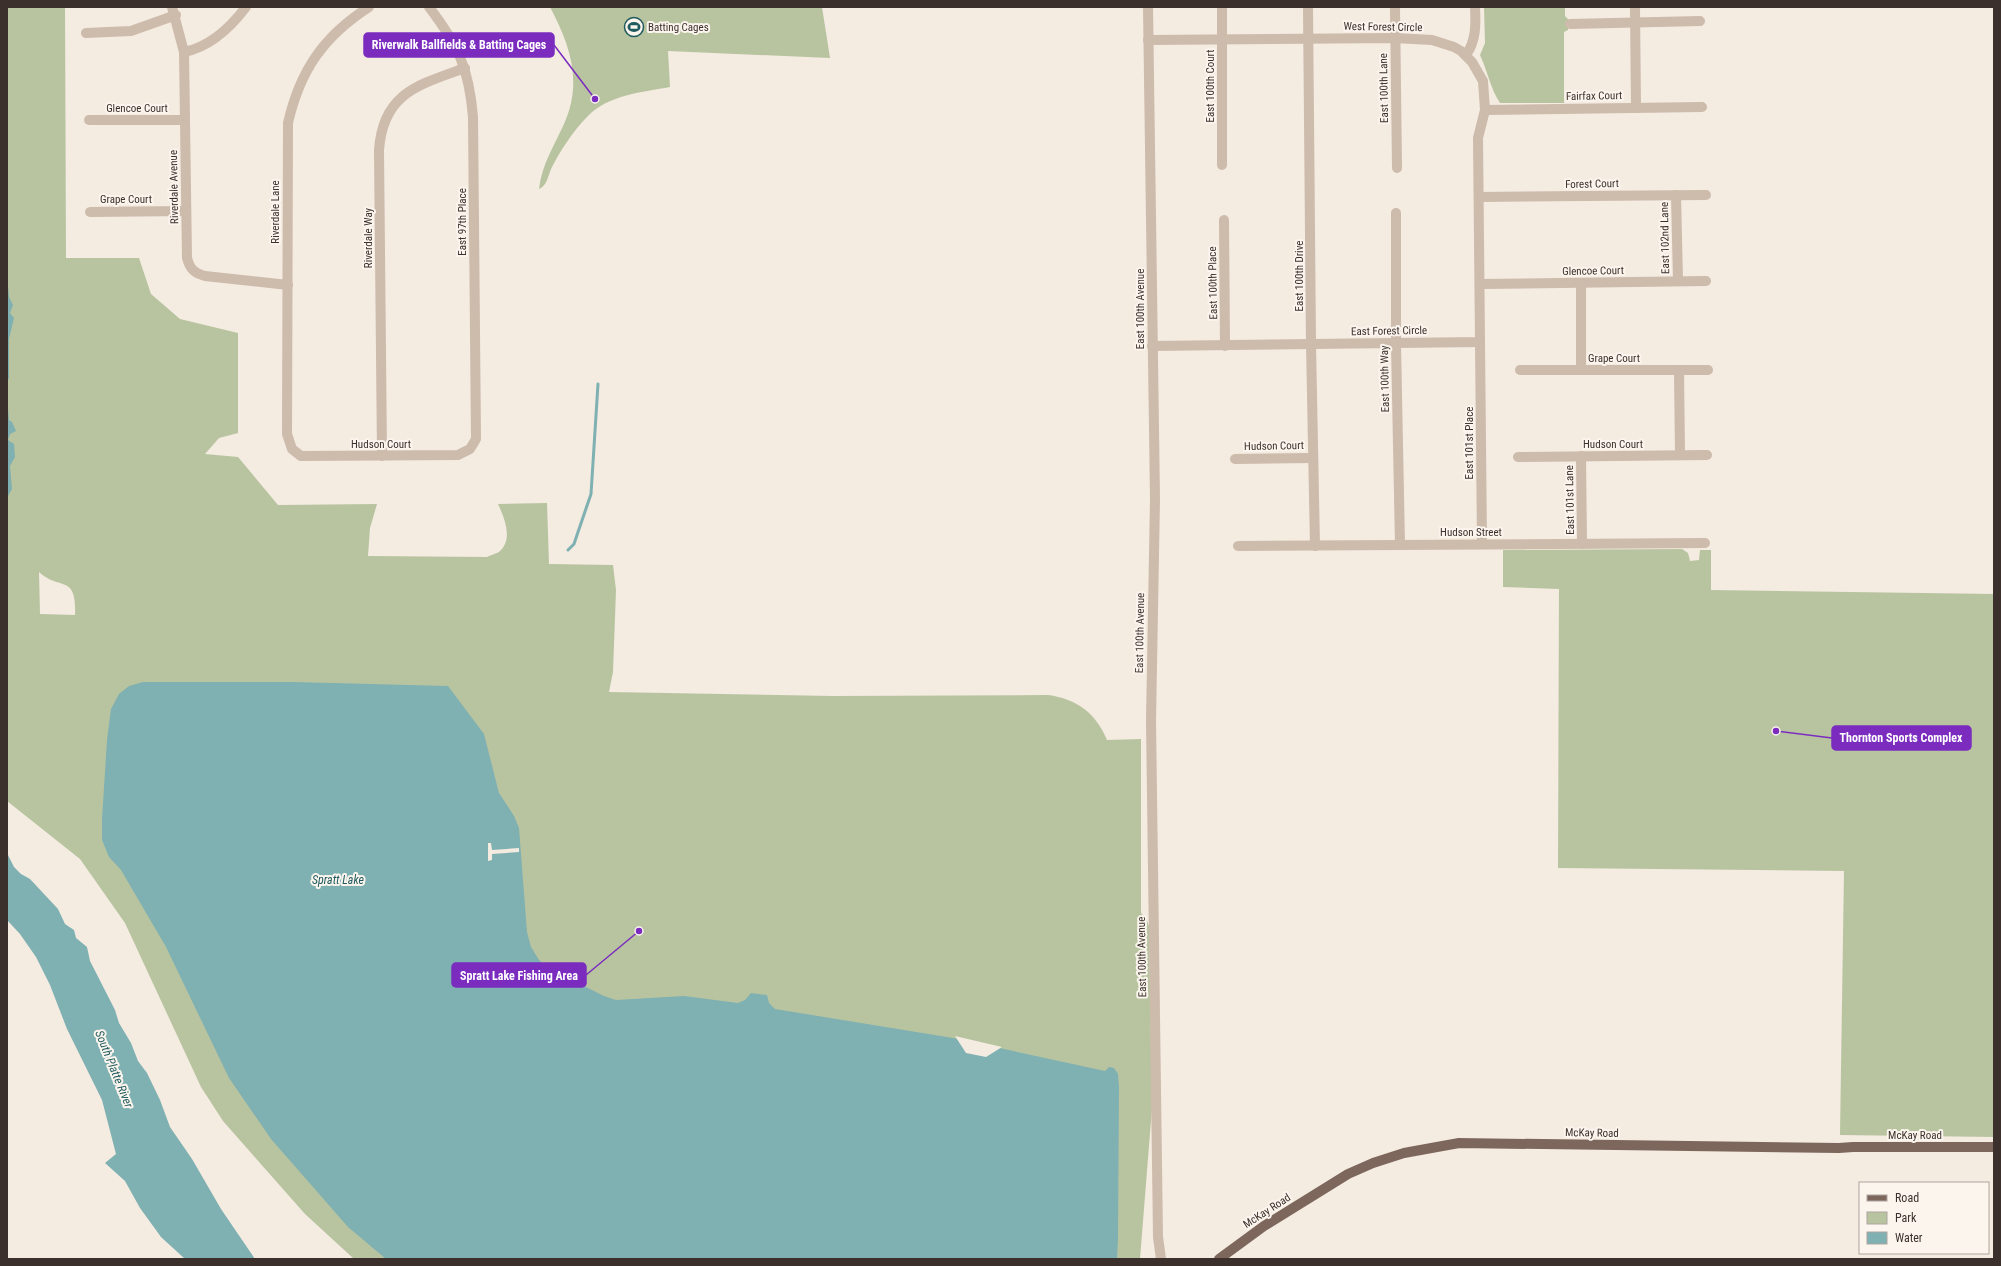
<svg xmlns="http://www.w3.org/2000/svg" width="2001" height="1266" font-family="'Roboto Condensed',sans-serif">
	<rect width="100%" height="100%" fill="#f4ebe1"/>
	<g fill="#b8c4a0" fill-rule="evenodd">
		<path d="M7,7H65L66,258H139L151,294L180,319L238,333V433L219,438L205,454L238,457L278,505L377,504L370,528L368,556L487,557C490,555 496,554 499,552C514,540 504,517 498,504L547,503L549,564L613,565L616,590L613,672L609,692L833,696L1048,695C1077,699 1096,713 1107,740L1141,739V913L1146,918L1149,926L1152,1108L1140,1259H354L305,1214L223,1121L201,1087L125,923L80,859L7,801ZM39,572C59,591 77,573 75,615L40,614Z"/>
		<path d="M550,7H822L830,58L668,51L670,87C643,92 608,95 588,116C573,131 560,151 551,169C548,176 547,186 539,189C542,164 554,146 564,124C583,82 570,45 550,7Z"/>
		<path d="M1484,7H1565V16L1568,19V30L1564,32V103H1500C1491,90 1487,70 1480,55L1485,43Z"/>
		<path d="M1682,549L1688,553L1690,561L1699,560L1700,550H1711V590L1994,594V1137L1840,1135L1844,871L1558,868L1559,589L1503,587V550Z"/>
	</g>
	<g fill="#7fb0b2">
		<path d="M7,274L9,297L13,305L10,313L14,318L9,339V378L7,382Z"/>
		<path d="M7,396L9,420L12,422L16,431L10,434L8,440L14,444L15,457L10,466L12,489L7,498Z"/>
		<path d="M143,682H293L448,686L484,734L499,793L514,816L519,828L527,932L531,947L539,960L548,968L604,996L616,1000L684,996L738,1003L745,1000L751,993L767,995L769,1003L775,1009L953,1038L1105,1071L1109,1067L1114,1068L1118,1074L1119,1087L1118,1237L1117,1259H386L348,1227L271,1139L229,1078L166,947L121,870L109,857L102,840V819L107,740L111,709L119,694L129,686Z"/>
		<path d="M7,853L14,867L21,874L30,879L58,909L65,924L74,930L76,938L87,947L90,961L115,1010L119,1023L131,1043L138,1061L147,1073L160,1100L170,1127L192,1159L221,1209L255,1259H185L161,1237L140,1208L125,1181L105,1163L116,1154L102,1100L67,1029L50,985L36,957L20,934L7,920Z"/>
	</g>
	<g fill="#f4ebe1">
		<path d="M488,843H491L492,850L519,848V852L492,854V860L488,861Z"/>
		<path d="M955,1036L1002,1047L986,1057L966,1053Z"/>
	</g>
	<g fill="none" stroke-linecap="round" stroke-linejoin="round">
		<path stroke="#7fb0b2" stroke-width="3" d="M568,550L574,544L577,535L591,494L598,384"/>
		<g stroke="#cdbbac" stroke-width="10">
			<path d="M172,7L184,52L187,258C190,269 194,273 205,276L288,285"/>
			<path d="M369,7C324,36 300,70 288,123L287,434L292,449L301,456L458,455L470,449L476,439L473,117C469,68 458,45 429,7"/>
			<path d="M1148,7L1155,499L1151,721L1158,1237L1161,1259"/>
			<path d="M1222,7V165"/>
			<path d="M1308,7L1311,344L1315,546"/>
			<path d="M1395,7L1397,168"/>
			<path d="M1635,7L1636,108"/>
			<path d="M1570,24L1700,21"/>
			<path d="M86,33L131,31L176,15"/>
			<path d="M1148,40L1395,38L1432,40L1454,47L1461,51L1472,62L1483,81L1485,110L1478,138L1480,342L1152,346"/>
			<path d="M184,52C210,47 230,28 246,7"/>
			<path d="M1466,55C1476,41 1476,25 1475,7"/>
			<path d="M1485,110L1702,107"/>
			<path d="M89,120H185"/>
			<path d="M1676,195L1678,281"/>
			<path d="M1479,197L1706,195"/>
			<path d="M90,212L186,211"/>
			<path d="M1396,213V344L1400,545"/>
			<path d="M1224,220L1225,346"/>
			<path d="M1581,283V370"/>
			<path d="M1480,284L1706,281"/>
			<path d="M1480,342L1482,544"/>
			<path d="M1520,370H1708"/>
			<path d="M1679,370L1680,455"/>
			<path d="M382,456L379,150C383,93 418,85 465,68"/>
			<path d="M1581,456L1582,544"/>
			<path d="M1518,457L1707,455"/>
			<path d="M1235,459L1313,458"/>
			<path d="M1238,546L1705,543"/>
		</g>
		<path stroke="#7d675c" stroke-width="10" d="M1219,1259L1264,1226L1348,1174L1373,1163L1404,1153L1459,1143L1839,1148L1853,1147H1994"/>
	</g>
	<defs>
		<symbol id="stadium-ring" viewBox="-11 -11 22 22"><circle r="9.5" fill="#fbf5ee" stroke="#1f5a5e" stroke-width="1.5"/><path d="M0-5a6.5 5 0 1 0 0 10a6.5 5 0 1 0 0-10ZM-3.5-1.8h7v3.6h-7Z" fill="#1f5a5e"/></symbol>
	</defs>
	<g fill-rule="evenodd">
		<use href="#stadium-ring" x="623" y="16" width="22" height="22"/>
	</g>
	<g text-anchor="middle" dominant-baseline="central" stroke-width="4" stroke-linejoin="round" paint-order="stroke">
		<g font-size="11" fill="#3b302b" stroke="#fbf5ee" text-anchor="start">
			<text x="648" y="27">Batting Cages</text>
		</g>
		<g font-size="11" fill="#3b302b" stroke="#fbf5ee">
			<text transform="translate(1383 27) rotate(1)">West Forest Circle</text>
			<text transform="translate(1210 86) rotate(-90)">East 100th Court</text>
			<text transform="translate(1384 88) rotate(-91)">East 100th Lane</text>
			<text transform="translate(1594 96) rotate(-1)">Fairfax Court</text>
			<text x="137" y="108">Glencoe Court</text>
			<text transform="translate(1592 184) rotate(-1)">Forest Court</text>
			<text transform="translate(174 187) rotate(-91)">Riverdale Avenue</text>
			<text x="126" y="199">Grape Court</text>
			<text transform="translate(275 212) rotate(-90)">Riverdale Lane</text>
			<text transform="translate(462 222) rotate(-90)">East 97th Place</text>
			<text transform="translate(368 238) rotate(-90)">Riverdale Way</text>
			<text transform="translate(1665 238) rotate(-91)">East 102nd Lane</text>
			<text transform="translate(1593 271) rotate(-1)">Glencoe Court</text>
			<text transform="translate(1299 276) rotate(-90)">East 100th Drive</text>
			<text transform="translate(1213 283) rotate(-91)">East 100th Place</text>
			<text transform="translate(1140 309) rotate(-90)">East 100th Avenue</text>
			<text transform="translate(1389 331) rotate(-1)">East Forest Circle</text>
			<text x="1614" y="358">Grape Court</text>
			<text transform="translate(1385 379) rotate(-91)">East 100th Way</text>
			<text transform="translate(1469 443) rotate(-90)">East 101st Place</text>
			<text x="381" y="444">Hudson Court</text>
			<text x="1613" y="444">Hudson Court</text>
			<text transform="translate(1274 446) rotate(-1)">Hudson Court</text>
			<text transform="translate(1570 500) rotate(-91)">East 101st Lane</text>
			<text x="1471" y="532">Hudson Street</text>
			<text transform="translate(1140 633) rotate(-89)">East 100th Avenue</text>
			<text transform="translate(1142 957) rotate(-91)">East 100th Avenue</text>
			<text transform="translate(1592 1133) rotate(1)">McKay Road</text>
			<text x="1915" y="1135">McKay Road</text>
			<text transform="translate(1267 1211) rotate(-33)">McKay Road</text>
		</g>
		<g font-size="12" font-style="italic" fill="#1f5a5e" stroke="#fbf5ee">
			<text x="338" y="880">Spratt Lake</text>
			<text transform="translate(114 1069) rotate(68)">South Platte River</text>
		</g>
	</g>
	<path fill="none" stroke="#7b2cbf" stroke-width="1.5" d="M595 99L554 45M1776 731L1832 738M639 931L586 975"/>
	<g fill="#7b2cbf" stroke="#fbf5ee" stroke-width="1.5">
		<circle cx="595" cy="99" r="4"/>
		<circle cx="1776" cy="731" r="4"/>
		<circle cx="639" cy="931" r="4"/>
	</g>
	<g fill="#7b2cbf" stroke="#7b2cbf" stroke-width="1.5">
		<rect x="364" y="33" width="190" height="24" rx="4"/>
		<rect x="1832" y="726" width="139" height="24" rx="4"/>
		<rect x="452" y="963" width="134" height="24" rx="4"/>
	</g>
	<g font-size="12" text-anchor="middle" font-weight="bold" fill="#fff">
		<text x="459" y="49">Riverwalk Ballfields &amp; Batting Cages</text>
		<text x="1901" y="742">Thornton Sports Complex</text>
		<text x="519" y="980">Spratt Lake Fishing Area</text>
	</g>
	<rect width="2001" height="1266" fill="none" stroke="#3b302b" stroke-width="16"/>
	<rect x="1859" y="1182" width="130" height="72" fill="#fbf5ee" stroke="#aea6a0"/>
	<rect x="1867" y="1195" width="20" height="6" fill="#7d675c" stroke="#aea6a0"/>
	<text x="1895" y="1202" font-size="12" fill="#3b302b">Road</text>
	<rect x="1867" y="1212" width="20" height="12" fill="#b8c4a0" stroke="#aea6a0"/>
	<text x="1895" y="1222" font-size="12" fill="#3b302b">Park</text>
	<rect x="1867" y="1232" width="20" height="12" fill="#7fb0b2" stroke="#aea6a0"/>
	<text x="1895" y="1242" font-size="12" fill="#3b302b">Water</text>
</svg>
